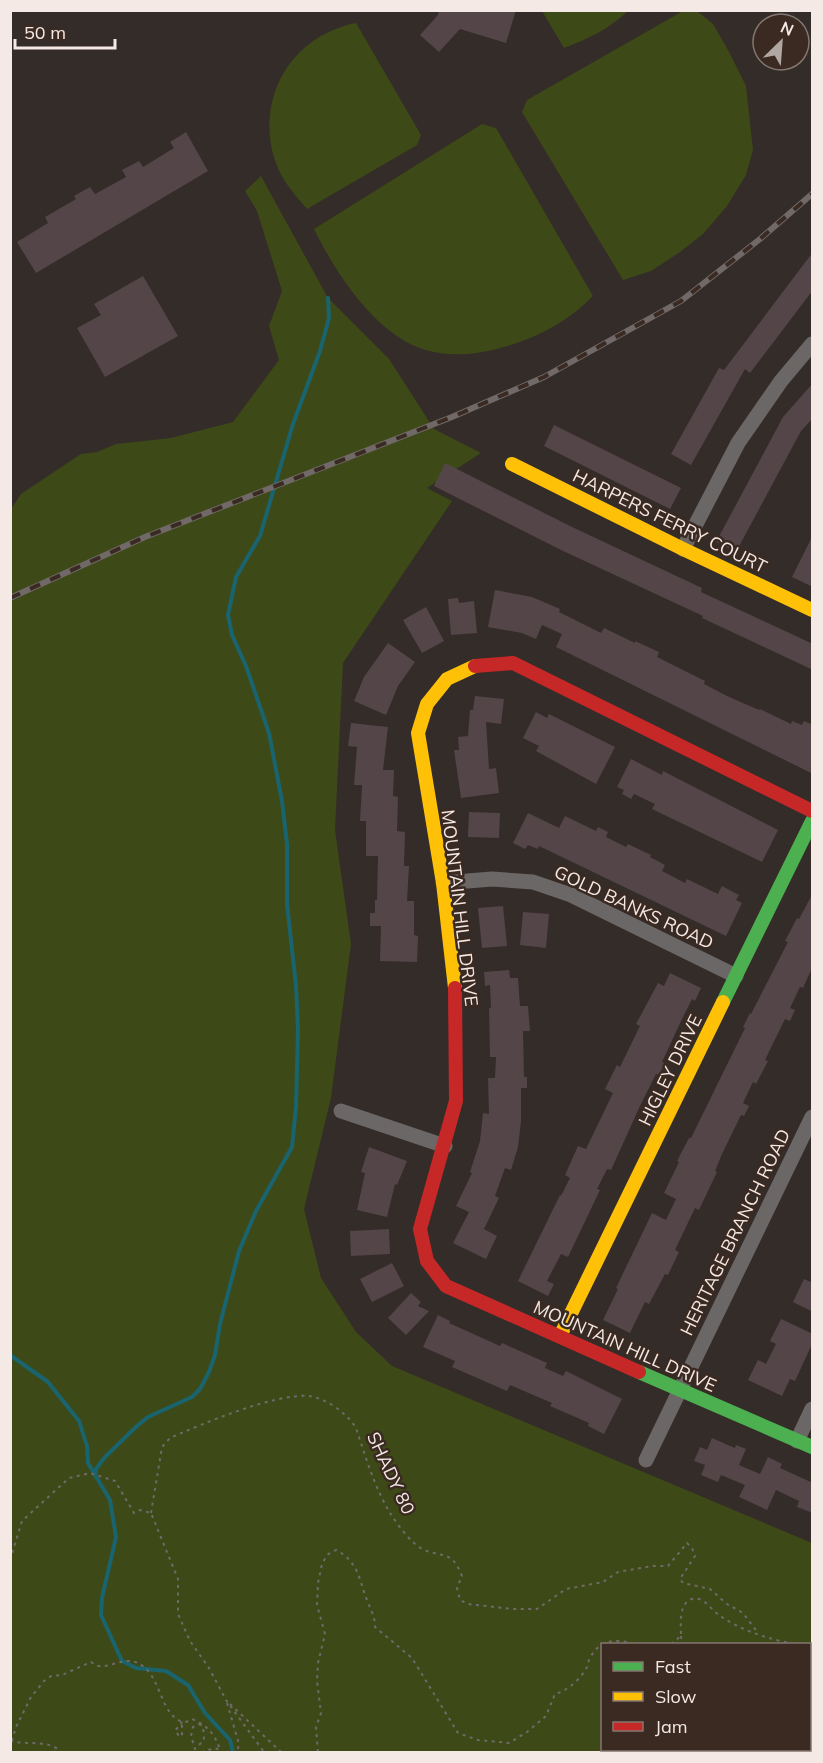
<svg xmlns="http://www.w3.org/2000/svg" width="823" height="1763" font-family="Mulish,sans-serif">
	<rect width="100%" height="100%" fill="#342c28"/>
	<g fill="#3e4918" fill-rule="evenodd">
		<path d="M542,11H628C609,29 588,39 564,48Z"/>
		<path d="M683,11H697L713,24L728,50L746,86L753,150L746,175L727,206L703,234L680,252L651,271L623,280L522,112L527,100Z"/>
		<path d="M356,23L421,135L417,145L307,209C295,195 282,181 276,163C254,100 290,36 356,23Z"/>
		<path d="M482,124L496,128L593,296C570,320 539,337 507,346C481,354 453,358 426,350C376,336 335,272 314,229Z"/>
		<path d="M261,176L328,298L389,359L434,429L481,453L427,488L452,501L343,663L335,830L351,944L331,1098L304,1209L321,1278L356,1332L392,1366L812,1543V1752H11V509L21,494L81,454L97,452L116,444L171,438L233,422L279,360L269,326L282,291L257,211L245,191ZM602,1644H810V1750H602Z"/>
	</g>
	<g fill="none" stroke-linecap="round" stroke-linejoin="round">
		<g stroke="#19646e" stroke-width="4">
			<path d="M10,1355L48,1382L79,1421L87,1446L88,1463L110,1500L116,1537L102,1598L101,1615L122,1661L136,1668L166,1671L188,1685L205,1713L230,1740L233,1752"/>
			<path d="M95,1476L96,1469L105,1457L137,1426L148,1417L192,1397L200,1389L209,1372L215,1355L220,1324L239,1251L256,1211L292,1147L296,1107L298,1029L296,986L287,904V844L282,801L269,733L246,666L232,635L228,615L236,577L260,536L293,424L320,351L329,318L328,298"/>
		</g>
	</g>
	<g fill="#544548">
		<path d="M439,10H516L506,43L460,29L439,52L420,35L438,15Z"/>
		<path d="M186,132L208,171L36,273L17,242L48,223L45,217L76,199L74,196L90,187L95,194L126,177L122,170L139,161L143,167L174,148L170,142Z"/>
		<path d="M813,252V290L750,373L745,369L691,465L671,454L719,368L724,370Z"/>
		<path d="M143,276L178,336L105,377L77,328L101,315L94,304Z"/>
		<path d="M813,383V418L801,431L736,552L716,542L783,417Z"/>
		<path d="M554,425L681,488L670,509L544,446Z"/>
		<path d="M445,463L572,527L702,588L701,592L813,644V670L702,618L703,616L561,550L434,486Z"/>
		<path d="M813,535V587L792,577Z"/>
		<path d="M495,590L532,597L560,609L559,612L601,633L604,628L635,643V641L659,652L657,657L705,681L704,684L727,696L759,710L760,709L791,724L792,721L802,725L804,721L813,725V774L556,647L562,634L542,625L536,639L522,633L488,627Z"/>
		<path d="M458,598L459,603L474,601L477,633L451,635L448,599Z"/>
		<path d="M426,607L444,641L422,653L403,620Z"/>
		<path d="M388,643L415,662L398,686L386,715L354,701L364,677Z"/>
		<path d="M475,696L504,699L501,724L486,722L489,769L496,768L499,793L461,798L454,750H459L458,737L468,736L470,710H473Z"/>
		<path d="M536,712L547,718L549,714L615,747L596,784L536,751L539,746L523,738Z"/>
		<path d="M351,723L388,727L383,770H394L393,796L398,797L397,831L405,832L404,866H409L407,901H414V935L418,936L417,962L380,961L381,926H370V913H375V900H377L378,856H366V821H360L362,785H354L357,747L348,746Z"/>
		<path d="M631,759L662,775L663,771L778,830L762,862L652,809L655,804L634,794L631,799L622,794L624,790L617,787Z"/>
		<path d="M469,812L500,813L499,838L468,837Z"/>
		<path d="M528,813L559,828L565,816L596,831L598,827L608,832L606,837L626,847L628,844L651,855L650,857L665,865L662,871L685,883L687,879L718,894L722,886L739,895L736,900L742,903L726,936L539,846L538,849L528,845L525,849L513,843Z"/>
		<path d="M813,893L812,968L803,988L800,987L790,1008L795,1010L790,1021L785,1019L765,1060L768,1061L756,1084L753,1082L743,1103L749,1106L744,1116L741,1115L722,1154L715,1171L717,1172L699,1210L695,1208L675,1250L679,1252L668,1275L665,1274L649,1304L645,1302L630,1333L603,1320L618,1289L616,1288L652,1213L666,1220L676,1199L664,1193L679,1162L677,1161L689,1138H691L745,1028L743,1027L750,1013L751,1014L788,942L785,941L797,918L799,919Z"/>
		<path d="M503,906L507,946L482,948L478,908Z"/>
		<path d="M523,912L549,914L546,948L520,945Z"/>
		<path d="M509,970L510,978H518L520,1006H528L530,1031H523L524,1077H527V1088H521V1121L518,1147L511,1170L505,1168L495,1196L499,1198L484,1229L497,1236L486,1259L453,1243L469,1212L456,1206L472,1173L470,1172L480,1141L483,1113L489,1114L488,1078H495L496,1057H490L489,1008H491L490,985L485,986L484,972Z"/>
		<path d="M670,973L701,988L695,1001L692,999L682,1019L662,1062L665,1063L659,1075L656,1074L640,1106L611,1170L607,1169L597,1189L600,1190L568,1257L561,1254L547,1281L554,1284L548,1296L518,1281L560,1195L561,1196L570,1178L565,1175L578,1146L586,1149L613,1093L605,1089L617,1065L620,1067L640,1026L636,1024L658,983L664,986Z"/>
		<path d="M369,1147L407,1161L397,1185L395,1184L387,1217L357,1210L365,1173L361,1172Z"/>
		<path d="M389,1229L390,1254L351,1256L350,1231Z"/>
		<path d="M392,1263L404,1286L372,1302L360,1279Z"/>
		<path d="M804,1279L813,1283V1312L793,1302Z"/>
		<path d="M411,1293L421,1302L418,1306L429,1311L406,1335L388,1318Z"/>
		<path d="M438,1315L450,1321L449,1323L500,1346L502,1343L547,1363L545,1368L563,1376L566,1371L622,1399L604,1434L588,1426L589,1423L550,1406L552,1403L510,1385L507,1391L452,1367L455,1361L423,1347Z"/>
		<path d="M781,1319L813,1334V1342L795,1381L790,1379L782,1396L748,1380L758,1360L766,1364L776,1344L770,1341Z"/>
		<path d="M712,1438L735,1448L736,1445L746,1449L739,1465L760,1474L768,1457L782,1464L780,1468L813,1483V1513L797,1507L799,1501L776,1490L767,1510L739,1497L745,1485L721,1475L718,1482L701,1475L705,1465L694,1461L700,1447L707,1450Z"/>
	</g>
	<g fill="none" stroke-linecap="round" stroke-linejoin="round">
		<g stroke="#6f6a69" stroke-width="2" stroke-dasharray="3 4.5" stroke-linecap="butt">
			<path d="M151,1513L162,1447L170,1438C202,1424 275,1393 309,1396C325,1398 345,1412 354,1425C358,1431 359,1439 362,1446C369,1468 378,1493 390,1513C398,1525 411,1544 424,1550C446,1558 452,1551 462,1576L457,1588L460,1600L468,1604L512,1609H537L566,1589L603,1582L618,1572L653,1566H668L687,1543L692,1548L695,1556L680,1579L683,1583L710,1589L727,1604L743,1613L758,1633"/>
			<path d="M10,1560L22,1521L69,1478L90,1473L115,1481L134,1513L140,1510L151,1513L178,1579V1614L190,1641L209,1668L226,1700L264,1752"/>
			<path d="M681,1636L682,1644"/>
			<path d="M671,1644L681,1636C681,1625 678,1603 692,1599C704,1596 710,1609 719,1615C740,1630 770,1640 796,1644"/>
			<path d="M810,1647L812,1648"/>
			<path d="M227,1703L239,1744L237,1752"/>
			<path d="M230,1704L281,1752"/>
			<path d="M199,1724L203,1726L204,1740L195,1749L191,1736L193,1727Z"/>
			<path d="M10,1741C27,1745 44,1740 58,1749L54,1752"/>
			<path d="M12,1741L16,1727L31,1697L44,1681L51,1676L62,1675L91,1662C94,1664 96,1666 99,1666C113,1668 128,1653 144,1667C161,1681 161,1712 180,1721L182,1719L181,1725L175,1730L179,1736H182V1724L192,1719C207,1725 215,1734 220,1750L215,1748L202,1752"/>
			<path d="M687,1750L691,1752"/>
			<path d="M318,1752L316,1727L321,1713L317,1681L318,1663L325,1634L317,1605L318,1583L322,1564L327,1555L336,1550C359,1562 359,1580 367,1600C371,1611 375,1616 375,1627L412,1658L458,1733L478,1740L509,1743L527,1732L546,1716L555,1694C567,1691 581,1679 587,1667C588,1665 588,1661 590,1658C599,1640 616,1638 634,1644"/>
			<path d="M603,1752L606,1750"/>
		</g>
		<g stroke="#6b6766" stroke-width="15">
			<path d="M683,549L738,443L781,381L812,344"/>
			<path d="M443,883L492,879L533,882L571,895L736,976"/>
			<path d="M341,1111L445,1146"/>
			<path d="M797,1441L812,1409"/>
			<path d="M646,1460L812,1117"/>
		</g>
		<g stroke="#4caf50" stroke-width="14">
			<path d="M723,1002L812,821"/>
			<path d="M639,1372L812,1447"/>
		</g>
		<g stroke="#ffc107" stroke-width="14">
			<path d="M512,464L683,549L812,610"/>
			<path d="M455,988L443,883L418,733L427,704L447,679L475,666"/>
			<path d="M560,1336L723,1002"/>
		</g>
		<g stroke="#c62828" stroke-width="14">
			<path d="M475,666L513,663L812,811"/>
			<path d="M455,988L456,1101L420,1229L427,1261L446,1286L639,1372"/>
		</g>
		<defs>
			<path id="rail" d="M10,598L145,537L452,417L544,377L681,301L760,239L812,194"/>
		</defs>
		<use href="#rail" stroke="#706968" stroke-width="6"/>
		<use href="#rail" stroke="#3a2a22" stroke-width="4" stroke-dasharray="11" stroke-linecap="butt"/>
	</g>
	<g text-anchor="middle" dominant-baseline="central" stroke-width="5" stroke-linejoin="round" paint-order="stroke">
		<g font-size="18" fill="#f4e9e4" stroke="#3a2a22">
			<text transform="translate(670 521) rotate(26)">HARPERS FERRY COURT</text>
			<text transform="translate(634 907) rotate(25)">GOLD BANKS ROAD</text>
			<text transform="translate(460 908) rotate(83)">MOUNTAIN HILL DRIVE</text>
			<text transform="translate(670 1070) rotate(-64)">HIGLEY DRIVE</text>
			<text transform="translate(735 1232) rotate(-64)">HERITAGE BRANCH ROAD</text>
			<text transform="translate(625 1346) rotate(24)">MOUNTAIN HILL DRIVE</text>
			<text transform="translate(391 1473) rotate(65)">SHADY 80</text>
		</g>
	</g>
	<rect width="823" height="1763" fill="none" stroke="#f4e9e4" stroke-width="24"/>
	<rect x="601" y="1643" width="210" height="108" fill="#3a2a22" stroke="#847670" stroke-width="1.5"/>
	<rect x="613" y="1662" width="30" height="9" fill="#4caf50" stroke="#847670" stroke-width="1.5"/>
	<text x="655" y="1673" font-size="18" fill="#f4e9e4">Fast</text>
	<rect x="613" y="1692" width="30" height="9" fill="#ffc107" stroke="#847670" stroke-width="1.5"/>
	<text x="655" y="1703" font-size="18" fill="#f4e9e4">Slow</text>
	<rect x="613" y="1722" width="30" height="9" fill="#c62828" stroke="#847670" stroke-width="1.5"/>
	<text x="655" y="1733" font-size="18" fill="#f4e9e4">Jam</text>
	<g transform="translate(781 42) rotate(25)"><circle r="28" fill="#3a2a22" stroke="#847670" stroke-width="1.5"/>
	<path d="M0-4.5L10 22L0 15L-10 22Z" fill="#b1a7a2"/>
	<text y="-9" font-size="16" font-weight="bold" text-anchor="middle" fill="#f4e9e4">N</text>
	</g>
	<path d="M15 39v9h100v-9" fill="none" stroke="#f4e9e4" stroke-width="3"/>
	<text x="24" y="39" font-size="18" fill="#f4e9e4" stroke="#3a2a22" stroke-width="4.5" paint-order="stroke">50 m</text>
</svg>
